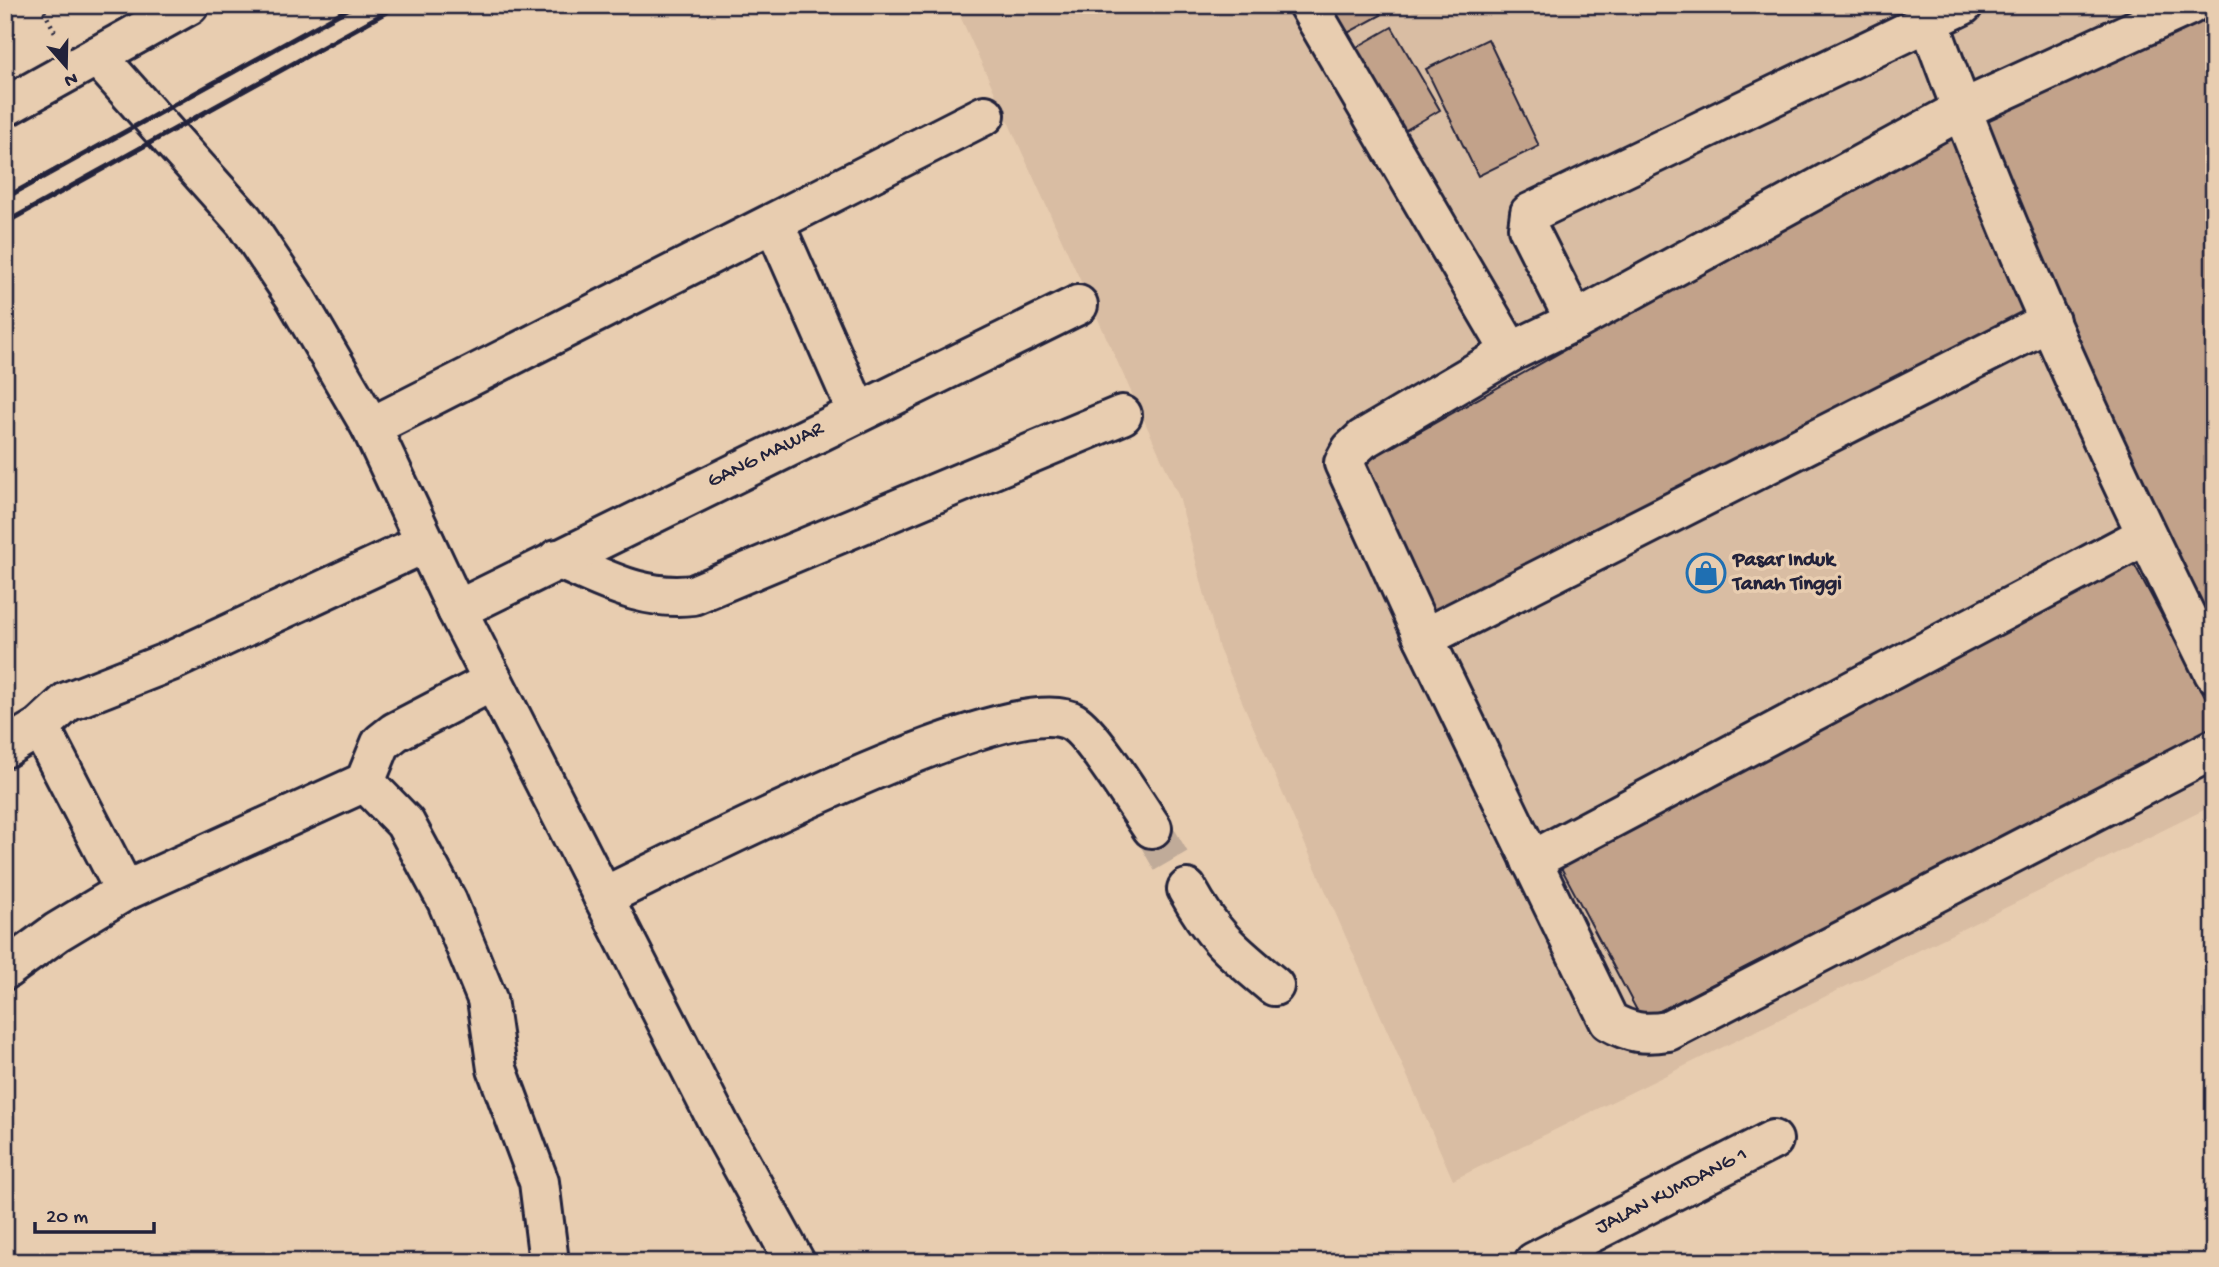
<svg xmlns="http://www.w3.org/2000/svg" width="2219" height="1267" font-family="'Gochi Hand',sans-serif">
	<rect width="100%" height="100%" fill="#e8cdb0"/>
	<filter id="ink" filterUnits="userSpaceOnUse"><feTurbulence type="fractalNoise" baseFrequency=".0143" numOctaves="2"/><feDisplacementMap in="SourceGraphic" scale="14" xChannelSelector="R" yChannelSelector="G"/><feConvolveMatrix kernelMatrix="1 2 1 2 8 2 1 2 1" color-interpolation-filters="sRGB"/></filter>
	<g filter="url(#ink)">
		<path fill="#d9bda3" d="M955,5H1399L1404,15L1426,5H2214V805L1453,1180L1219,649L1179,497Z"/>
		<g fill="#c2a28a" stroke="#22223b" stroke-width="2">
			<path d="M1328,5H1376L1381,15L1344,35Z"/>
			<path d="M2214,6V640L1975,114Z"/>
			<path d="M1392,27L1440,110L1399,134L1350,51Z"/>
			<path d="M1488,39L1539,146L1478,176L1426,69Z"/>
			<path d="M1953,131L2036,313L1428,624L1357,467Z"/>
			<path d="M2131,558L2214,713V730L1642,1020L1557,860Z"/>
		</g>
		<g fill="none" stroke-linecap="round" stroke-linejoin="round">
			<path stroke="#c0ab99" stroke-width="38" stroke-dasharray="38 19" stroke-linecap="butt" d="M1152,828L1187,889"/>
			<defs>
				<g id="minor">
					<path d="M1308,5L1511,352"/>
					<path d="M2190,5L1961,110L1575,321L1511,352L1363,439L1351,450L1344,463L1424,638L1609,1021C1630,1033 1644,1035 1668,1031L2214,749"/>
					<path d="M1929,21C2009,244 2109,461 2214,673"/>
					<path d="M97,56L244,221L295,297L371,427L457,610L719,1124L795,1262"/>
					<path d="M774,223L857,411"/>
					<path d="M1575,321L1528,228L1530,213L1963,5"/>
					<path d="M371,427L985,115"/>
					<path d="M557,559C604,578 640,601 693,595L1122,415"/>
					<path d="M457,610L1078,305"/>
					<path d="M1424,638L2050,321"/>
					<path d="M40,727L125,891"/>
					<path d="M5,748L40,727L67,702L171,661L425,543"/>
					<path d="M365,782L405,823L447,901L487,999L497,1069L539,1182L549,1262"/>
					<path d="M1531,861L2146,535"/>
					<path d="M1187,889C1214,938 1232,951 1274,986"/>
					<path d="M603,897C675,863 1012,686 1073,722C1093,734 1137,806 1152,828"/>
					<path d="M5,970L57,932L125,891L365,782L381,743L395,732L493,681"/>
					<path d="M1534,1262L1773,1140"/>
				</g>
				<path id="major" d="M5,107L189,5"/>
			</defs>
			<use href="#minor" stroke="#22223b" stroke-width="44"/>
			<use href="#major" stroke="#22223b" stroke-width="44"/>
			<path stroke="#22223b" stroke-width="4.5" stroke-dasharray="2 5" stroke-linecap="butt" d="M41,5L56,34"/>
			<use href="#minor" stroke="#e8cdb0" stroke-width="38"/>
			<use href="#major" stroke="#e8cdb0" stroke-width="38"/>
			<g stroke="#22223b" stroke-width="5">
				<path d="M5,198L355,5"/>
				<path d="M5,223L399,5"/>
			</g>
		</g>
	</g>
	<defs>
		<symbol id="shop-ring" viewBox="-11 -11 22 22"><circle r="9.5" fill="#e8cdb0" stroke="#1f6fb2" stroke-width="1.5"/><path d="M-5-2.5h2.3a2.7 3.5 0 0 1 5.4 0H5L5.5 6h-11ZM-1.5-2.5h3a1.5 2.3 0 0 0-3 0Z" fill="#1f6fb2"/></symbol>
	</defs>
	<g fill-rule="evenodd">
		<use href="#shop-ring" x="1684" y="551" width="44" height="44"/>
	</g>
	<g text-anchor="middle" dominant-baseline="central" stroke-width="7" stroke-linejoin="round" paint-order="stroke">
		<g font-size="21" fill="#22223b" stroke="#e8cdb0">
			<text transform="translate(766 456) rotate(-26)">GANG MAWAR</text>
			<text transform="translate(1672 1192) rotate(-27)">JALAN KUMDANG 1</text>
		</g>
		<g font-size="21" font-weight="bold" fill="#22223b" stroke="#e8cdb0" text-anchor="start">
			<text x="1733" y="561">Pasar Induk<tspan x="1733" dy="24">Tanah Tinggi</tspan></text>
		</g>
	</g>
	<rect width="2219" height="1267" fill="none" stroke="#e8cdb0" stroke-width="28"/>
	<rect x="14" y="14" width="2191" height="1239" fill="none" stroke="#22223b" stroke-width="2.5" filter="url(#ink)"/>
	<g transform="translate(66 66) rotate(160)" stroke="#e8cdb0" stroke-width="5" paint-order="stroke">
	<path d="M0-5L12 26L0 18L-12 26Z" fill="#22223b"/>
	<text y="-10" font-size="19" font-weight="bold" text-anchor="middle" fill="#22223b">N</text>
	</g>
	<path d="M35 1222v10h119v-10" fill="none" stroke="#22223b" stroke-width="3.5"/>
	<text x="46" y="1222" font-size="21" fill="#22223b" stroke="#e8cdb0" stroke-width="5" paint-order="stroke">20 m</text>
</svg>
